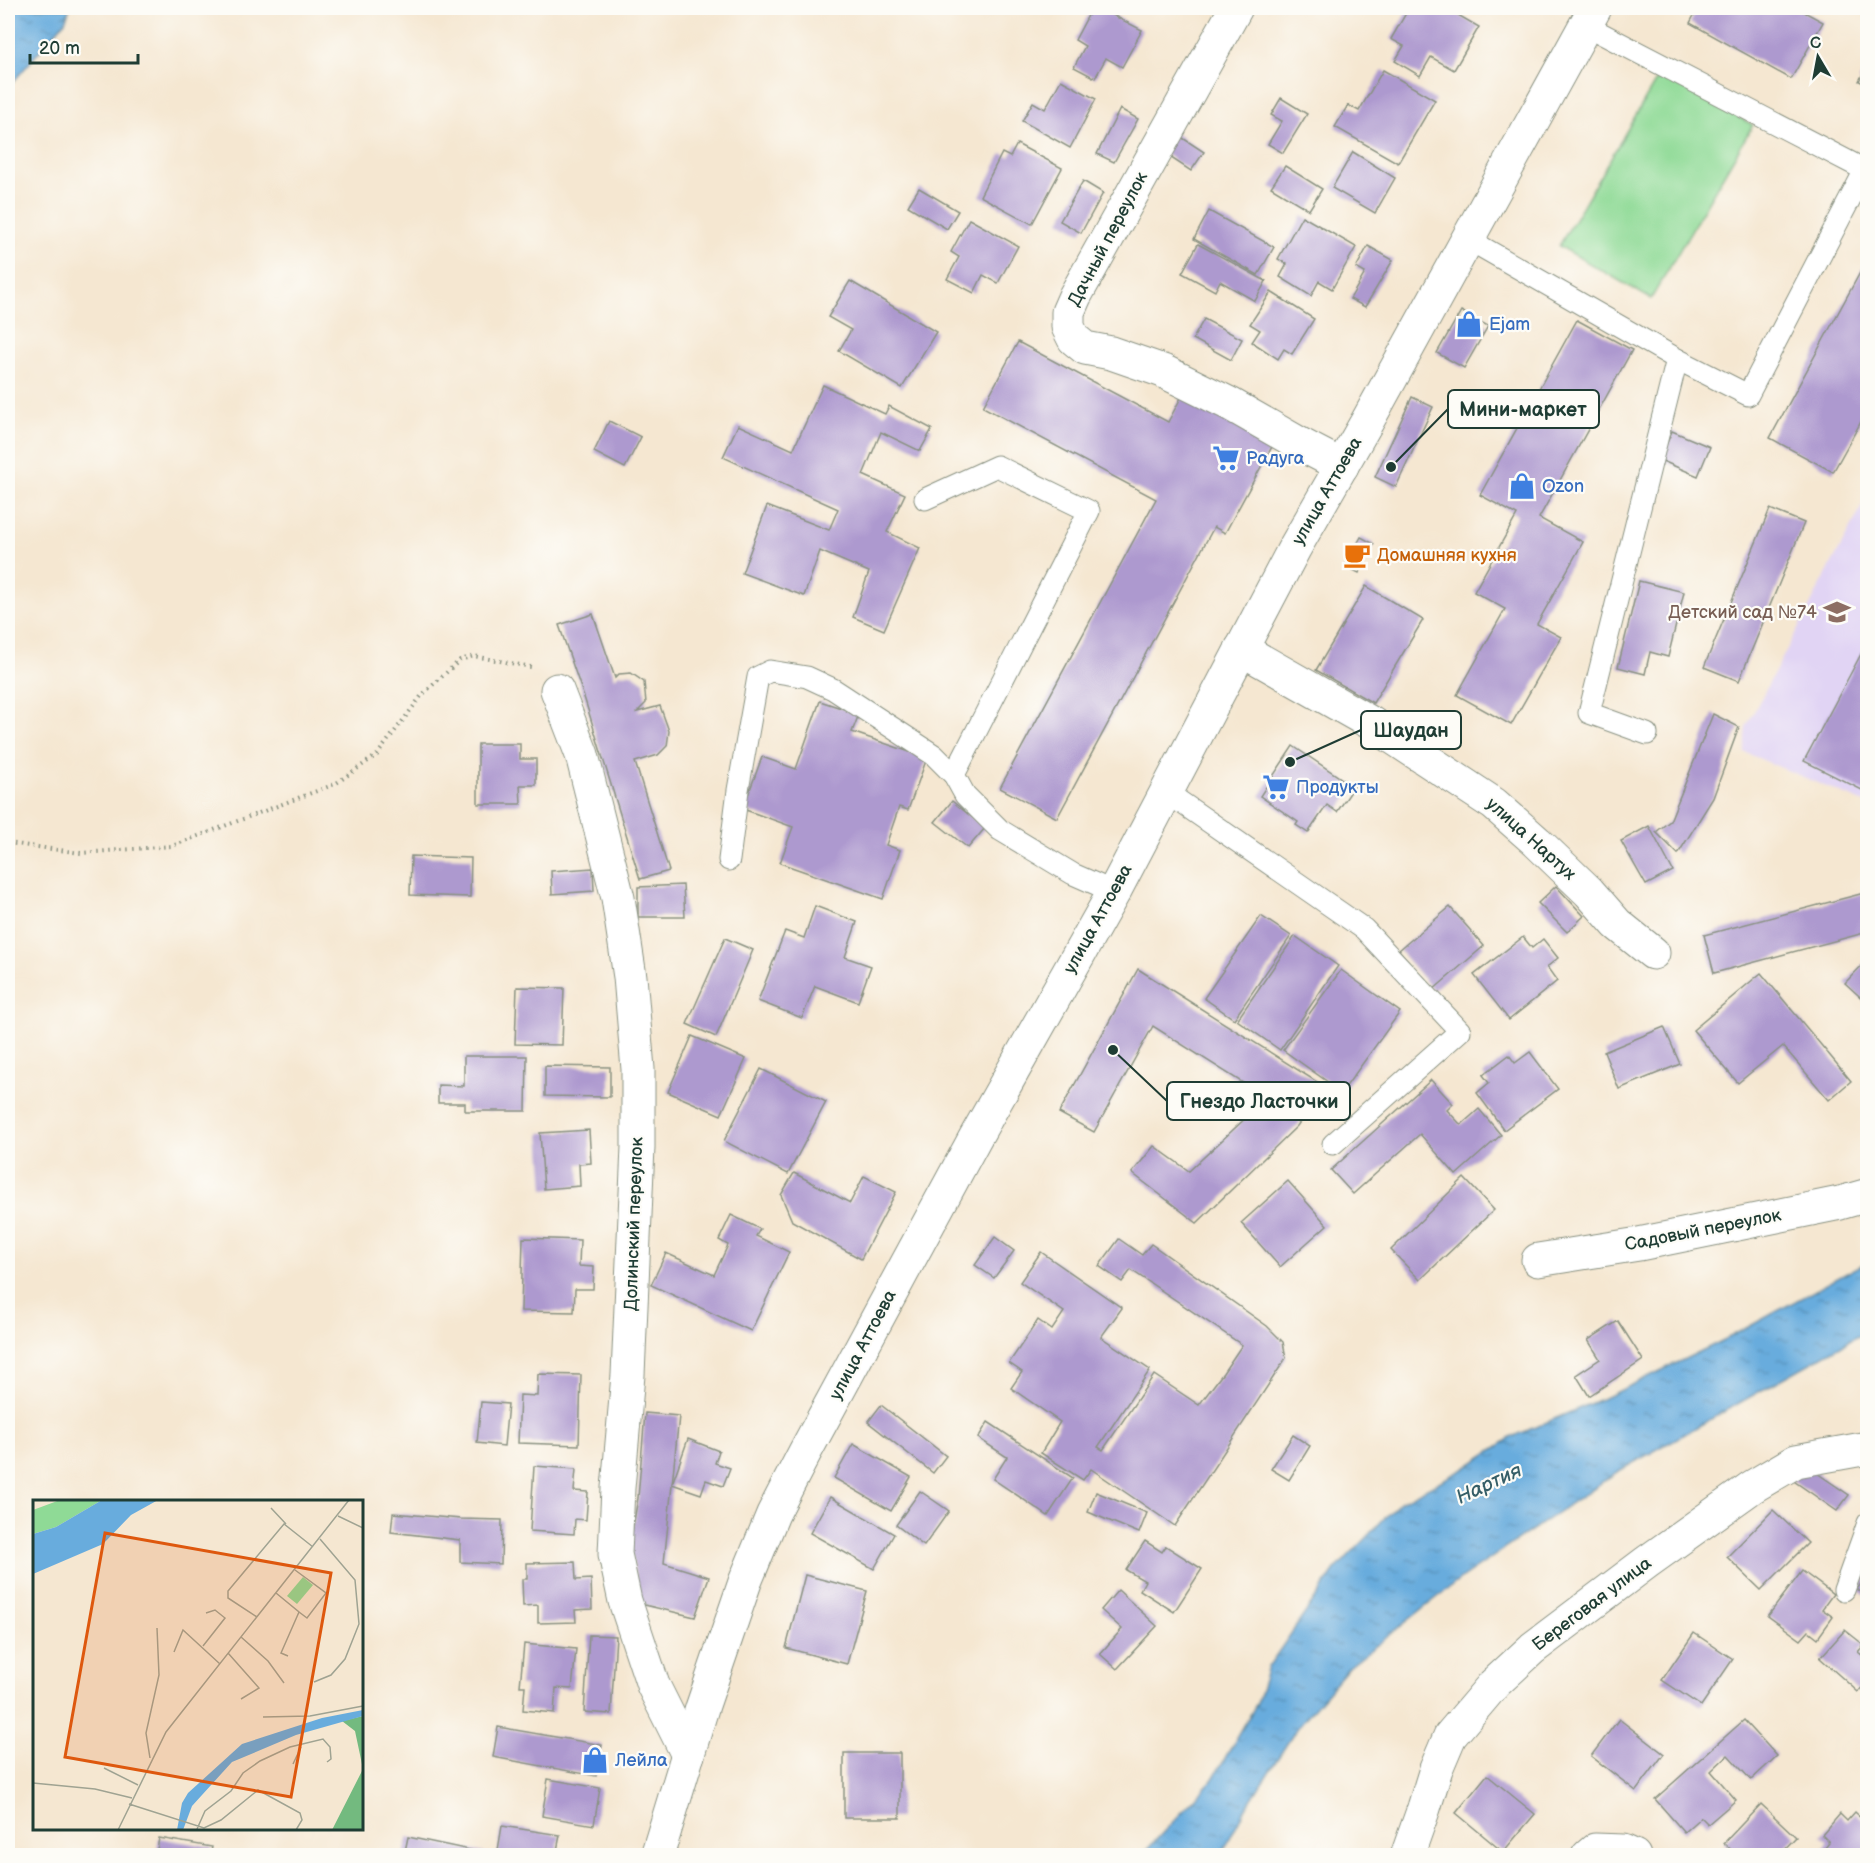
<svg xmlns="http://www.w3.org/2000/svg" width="1875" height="1863" font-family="'Balsamiq Sans',sans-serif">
	<defs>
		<pattern id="water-ripples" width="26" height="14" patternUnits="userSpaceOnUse" patternTransform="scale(1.5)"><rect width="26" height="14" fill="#68acdd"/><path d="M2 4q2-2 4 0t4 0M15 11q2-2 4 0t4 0" fill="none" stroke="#558db4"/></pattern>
	</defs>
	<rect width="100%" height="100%" fill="#fdfcf7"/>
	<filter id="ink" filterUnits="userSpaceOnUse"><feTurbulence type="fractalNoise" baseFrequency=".0167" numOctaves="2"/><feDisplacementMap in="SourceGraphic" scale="12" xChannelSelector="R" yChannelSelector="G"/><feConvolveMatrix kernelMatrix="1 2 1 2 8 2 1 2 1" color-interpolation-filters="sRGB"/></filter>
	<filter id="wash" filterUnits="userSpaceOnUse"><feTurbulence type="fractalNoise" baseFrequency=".008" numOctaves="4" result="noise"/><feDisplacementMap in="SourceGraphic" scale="24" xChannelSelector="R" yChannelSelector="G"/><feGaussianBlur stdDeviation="1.35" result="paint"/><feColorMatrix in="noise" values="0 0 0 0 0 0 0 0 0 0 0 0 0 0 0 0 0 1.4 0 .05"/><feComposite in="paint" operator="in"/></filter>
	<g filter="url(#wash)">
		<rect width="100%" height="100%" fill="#f5e7d1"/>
		<path fill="#e1d4f4" d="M1867,497V804L1744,752L1746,727Z"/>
		<path fill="#8fda96" stroke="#578c65" stroke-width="1.5" d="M1661,72L1753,125L1651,299L1559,246Z"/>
		<g fill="url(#water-ripples)" stroke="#447488" stroke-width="1.5">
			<path d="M8,8H70L65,21L8,88Z"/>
			<path d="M1867,1262V1331L1617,1472L1462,1578L1349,1667L1297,1728L1244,1811L1221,1855H1142L1213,1779L1257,1703L1268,1667L1335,1570L1400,1502L1462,1470L1512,1437L1613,1394L1728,1338Z"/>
		</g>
		<g id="blocks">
			<g fill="#ad99cf">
				<path d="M1092,8H1099L1142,30L1122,67L1106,58L1095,78L1074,67L1085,46L1075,40Z"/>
				<path d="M1409,8H1446L1479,27L1454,70L1431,57L1420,76L1395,61L1404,46L1391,39Z"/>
				<path d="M1698,8H1797L1823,22L1791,79L1690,23Z"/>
				<path d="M1868,64V85L1859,81Z"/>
				<path d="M1383,70L1435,100L1398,163L1335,127L1348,105L1359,111Z"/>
				<path d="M1061,80L1096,99L1070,148L1022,121L1033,102L1045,109Z"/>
				<path d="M1281,98L1307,114L1283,153L1268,144L1282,121L1271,115Z"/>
				<path d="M1120,109L1138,119L1114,162L1097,154Z"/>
				<path d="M1175,133L1204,152L1191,171L1162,152Z"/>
				<path d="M1017,144L1062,168L1032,224L980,196L1002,153L1010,157Z"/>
				<path d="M1353,152L1395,178L1375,213L1332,188Z"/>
				<path d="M1285,166L1322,189L1309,210L1271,187Z"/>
				<path d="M1083,181L1103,193L1081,233L1060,221Z"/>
				<path d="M919,188L958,211L947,229L908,206Z"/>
				<path d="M1209,211L1274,247L1258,275L1194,239Z"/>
				<path d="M1302,216L1356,247L1332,289L1319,281L1311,296L1280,277L1287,264L1278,259Z"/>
				<path d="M969,219L1018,246L998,283L983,275L974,293L947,279L959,257L951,252Z"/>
				<path d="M1198,244L1266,281L1255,301L1220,281L1215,291L1182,273Z"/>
				<path d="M1368,246L1393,260L1365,307L1350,299L1365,273L1356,268Z"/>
				<path d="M1868,258V409L1833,472L1770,438Z"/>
				<path d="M850,281L936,332L902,388L839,351L851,330L828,317Z"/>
				<path d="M1271,292L1314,319L1292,354L1284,349L1278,359L1252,342L1260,330L1250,324Z"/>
				<path d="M1461,311L1488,326L1464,368L1437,353Z"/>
				<path d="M1204,319L1242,339L1231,360L1193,339Z"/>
				<path d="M1577,320L1632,350L1539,518L1583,542L1537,624L1561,637L1511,725L1457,695L1505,609L1474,592L1517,515L1480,495Z"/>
				<path d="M1018,342L1168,422L1183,394L1274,443L1225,533L1214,527L1057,818L1000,788L1156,499L983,407Z"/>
				<path d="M823,385L885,414L889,406L932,429L920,451L881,432L863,475L905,494L887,532L920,548L884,630L853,617L869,572L820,551L804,596L742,573L767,506L829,530L838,509L723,457L738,425L793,450Z"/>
				<path d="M1412,397L1433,407L1396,487L1375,477Z"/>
				<path d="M609,421L641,437L625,468L594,452Z"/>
				<path d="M1672,431L1710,447L1698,476L1660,460Z"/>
				<path d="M1770,509L1804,523L1739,681L1704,667Z"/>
				<path d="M1361,537L1374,544L1359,573L1345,566Z"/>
				<path d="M1639,581L1684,592L1668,657L1650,652L1645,674L1618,667Z"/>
				<path d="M1366,586L1423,620L1373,703L1316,670Z"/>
				<path d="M593,614L615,678L619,674L631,673L644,682L646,703L637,712L660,706L669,731L667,746L658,755L635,762L669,871L640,879L585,700L559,625Z"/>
				<path d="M1868,641V793L1804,761Z"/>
				<path d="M820,701L859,714L852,732L927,758L908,810L899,807L886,845L900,850L883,899L780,863L793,827L743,809L762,757L796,769Z"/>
				<path d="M1713,714L1739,727L1713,798L1678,854L1656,832L1670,821Z"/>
				<path d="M478,744H520V759H536V785H520L521,804H478Z"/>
				<path d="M1293,746L1354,787L1337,812L1327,805L1308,833L1296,825L1298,822L1260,796Z"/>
				<path d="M952,801L985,828L968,848L935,822Z"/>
				<path d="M1649,826L1673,871L1646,885L1621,841Z"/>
				<path d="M411,856L471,858L470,897L410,895Z"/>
				<path d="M593,868L594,891L552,894L551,871Z"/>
				<path d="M683,885L685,917H638V887Z"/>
				<path d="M1556,886L1584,916L1567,932L1538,903Z"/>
				<path d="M1868,892V932L1714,973L1704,935Z"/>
				<path d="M815,906L857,922L845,957L871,966L858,1002L815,986L802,1018L758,1001L785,931L804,938Z"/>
				<path d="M1450,907L1484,946L1433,990L1399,950Z"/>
				<path d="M1261,916L1291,936L1234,1019L1204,998Z"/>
				<path d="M1295,936L1338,966L1280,1050L1237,1020Z"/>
				<path d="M1523,937L1532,948L1543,939L1558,958L1547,967L1557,981L1509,1020L1474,975Z"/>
				<path d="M725,938L753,950L716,1037L687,1024Z"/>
				<path d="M1868,959V1004L1845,983Z"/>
				<path d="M1138,969L1325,1087L1297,1126L1197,1223L1132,1173L1154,1146L1189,1171L1267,1098L1153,1026L1094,1132L1059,1113Z"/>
				<path d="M1341,970L1400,1012L1342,1092L1283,1050Z"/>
				<path d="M1761,973L1851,1081L1829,1100L1783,1046L1738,1083L1693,1030Z"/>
				<path d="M517,987L564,988L562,1045L515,1044Z"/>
				<path d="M1664,1027L1680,1064L1619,1089L1604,1052Z"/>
				<path d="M692,1036L746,1059L721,1115L668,1092Z"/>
				<path d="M1530,1052L1558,1089L1504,1130L1477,1093L1489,1083L1483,1075L1509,1055L1515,1063Z"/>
				<path d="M464,1056H527L526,1111H465V1103H438V1085L464,1086Z"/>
				<path d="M545,1066L610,1067V1097L545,1096Z"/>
				<path d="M761,1069L826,1102L788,1174L724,1141Z"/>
				<path d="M1431,1080L1453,1104L1447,1110L1461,1125L1479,1109L1501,1135L1456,1175L1420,1134L1353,1194L1331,1170Z"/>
				<path d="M589,1130L591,1163L579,1164L580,1186L544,1189L540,1133Z"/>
				<path d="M794,1173L850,1203L864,1176L896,1192L861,1259L792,1221L781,1195Z"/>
				<path d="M1464,1178L1494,1210L1420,1280L1391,1250Z"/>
				<path d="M1288,1181L1327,1225L1280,1267L1241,1223Z"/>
				<path d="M731,1215L760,1229L756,1236L789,1252L751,1331L651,1285L666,1253L714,1275L728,1245L719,1240Z"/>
				<path d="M995,1237L1014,1251L994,1278L975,1265Z"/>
				<path d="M523,1238L580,1240L579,1266L594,1267L593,1289H575L574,1312L521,1311Z"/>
				<path d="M1119,1239L1142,1255L1151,1244L1267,1326L1283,1342L1286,1358L1175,1526L1091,1469L1083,1480L1041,1453L1060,1422L1011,1388L1022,1372L1009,1363L1038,1320L1052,1330L1064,1312L1020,1282L1041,1252L1122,1308L1101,1337L1150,1370L1098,1447L1103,1450L1154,1375L1199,1405L1223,1373L1242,1345L1131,1270L1122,1282L1099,1266Z"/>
				<path d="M1618,1321L1643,1360L1589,1396L1576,1375L1600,1359L1588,1340Z"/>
				<path d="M538,1374L581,1375L579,1445L518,1443L520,1395L537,1396Z"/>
				<path d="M481,1402L508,1404L504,1446L477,1443Z"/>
				<path d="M881,1405L946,1456L933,1473L868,1422Z"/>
				<path d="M645,1413L679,1416L664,1563L709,1577L695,1617L640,1604L630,1545L638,1498Z"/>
				<path d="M988,1422L1073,1478L1048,1516L993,1479L1007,1457L978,1438Z"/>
				<path d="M1293,1435L1310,1446L1289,1480L1271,1469Z"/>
				<path d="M688,1439L719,1451L715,1463L730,1468L723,1486L706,1480L701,1494L672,1484Z"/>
				<path d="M853,1444L911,1477L891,1511L834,1478Z"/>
				<path d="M1802,1463L1849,1495L1837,1511L1791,1479Z"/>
				<path d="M534,1466L576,1469L574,1491L588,1492L586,1520L575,1519L574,1534L530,1531Z"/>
				<path d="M920,1491L949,1511L924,1546L896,1525Z"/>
				<path d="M1096,1492L1147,1513L1139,1533L1088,1512Z"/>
				<path d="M830,1497L894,1534L874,1569L810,1533Z"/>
				<path d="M1773,1510L1808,1543L1761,1590L1727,1557Z"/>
				<path d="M393,1513L461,1519L502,1520L501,1564L460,1562V1540L391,1532Z"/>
				<path d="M1145,1541L1162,1552L1166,1546L1202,1569L1174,1612L1140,1590L1145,1581L1126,1570Z"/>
				<path d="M575,1562L576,1580L591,1579L592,1609L575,1610L576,1622L538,1623V1605L523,1606L522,1579H527V1563Z"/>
				<path d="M1802,1571L1833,1594L1822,1609L1833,1617L1818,1638L1809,1631L1801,1640L1768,1616Z"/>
				<path d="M805,1575L867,1591L847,1664L786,1648Z"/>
				<path d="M1868,1575V1597L1857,1589Z"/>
				<path d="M1118,1590L1157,1626L1117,1669L1100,1654L1122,1629L1101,1610Z"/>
				<path d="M1845,1630L1864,1645L1858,1652L1868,1660V1681L1858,1692L1820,1658Z"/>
				<path d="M1694,1633L1733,1659L1701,1706L1662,1680Z"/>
				<path d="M589,1635L616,1636L611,1714L584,1712Z"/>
				<path d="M524,1644L576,1649L572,1689L556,1688L554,1713L523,1710L525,1686H520Z"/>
				<path d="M1619,1719L1664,1754L1636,1791L1591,1756Z"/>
				<path d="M1744,1720L1777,1756L1751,1780L1728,1755L1711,1771L1736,1800L1708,1824L1701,1817L1684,1832L1655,1799Z"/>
				<path d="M498,1727L602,1745L596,1776L493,1757Z"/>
				<rect x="844" y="1753" width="56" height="65"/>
				<path d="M1487,1775L1535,1814L1503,1852L1456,1813Z"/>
				<path d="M548,1779L600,1788L594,1825L542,1816Z"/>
				<path d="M1761,1804L1796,1837L1778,1856H1738L1724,1843Z"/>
				<path d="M1855,1812L1868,1824V1856H1825L1821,1852L1829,1842L1822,1835L1840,1814L1847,1821Z"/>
				<path d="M502,1826L560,1835L556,1856H497Z"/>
				<path d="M408,1837L489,1854V1856H404Z"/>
				<path d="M159,1838L212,1847L210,1856H156Z"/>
			</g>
		</g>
	</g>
	<g filter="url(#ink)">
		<use href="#blocks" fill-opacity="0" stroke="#8a9282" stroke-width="1.5"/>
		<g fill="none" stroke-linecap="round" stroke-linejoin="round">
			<defs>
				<g id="lane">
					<path d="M1585,25L1865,170L1748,395L1677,359"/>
					<path d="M1466,238L1677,359L1589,713L1647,734"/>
					<path d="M925,499L997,466L1089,511L954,775"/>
					<path d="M1166,792L1364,929L1460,1031L1333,1144"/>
					<path d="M729,860L738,790L758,677L770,671L807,677L833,689L934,755L954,775L965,795L1000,830L1073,874L1114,892"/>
					<path d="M1844,1590L1868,1523"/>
				</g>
				<g id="street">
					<path d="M1236,8L1075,296L1068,312V327L1074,339L1085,348L1111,353L1163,371L1230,404L1300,444L1342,466"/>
					<path d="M1241,649L1371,723L1494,804L1537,842L1589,892L1617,924L1653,953"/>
					<path d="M557,690L582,755L618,898L630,977L638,1069V1147L628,1375L618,1488L615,1554L625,1601L653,1685L688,1755"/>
					<path d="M1538,1260L1639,1244L1840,1203L1868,1195"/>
					<path d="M1407,1856L1424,1808L1436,1769L1450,1736L1494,1684L1533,1648L1647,1562L1752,1487L1796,1461L1868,1448"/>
					<path d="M1588,1856L1595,1850L1623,1851L1634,1856"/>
				</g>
				<path id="secondary" d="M657,1856L702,1708L745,1582L773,1514L805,1452L975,1138L1114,892L1294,549L1368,420L1595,8"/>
			</defs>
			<use href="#lane" stroke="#8a9282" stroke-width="23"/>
			<use href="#street" stroke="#8a9282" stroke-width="35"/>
			<use href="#secondary" stroke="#8a9282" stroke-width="35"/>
			<path stroke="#8a9282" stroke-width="4" stroke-dasharray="1.5 4.5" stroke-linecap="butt" d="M8,843L81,853L172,846L335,784L377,755L422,695L460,660L474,656L531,667"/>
			<use href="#lane" stroke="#fff" stroke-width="21"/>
			<use href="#street" stroke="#fff" stroke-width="33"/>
			<use href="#secondary" stroke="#fff" stroke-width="33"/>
		</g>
	</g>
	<defs>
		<symbol id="shop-bare" viewBox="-9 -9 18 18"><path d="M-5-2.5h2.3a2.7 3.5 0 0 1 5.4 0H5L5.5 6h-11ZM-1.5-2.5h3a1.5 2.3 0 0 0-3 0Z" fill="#3f7fe0" stroke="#fdfcf7" stroke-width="2.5" paint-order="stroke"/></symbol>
		<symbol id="supermarket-bare" viewBox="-9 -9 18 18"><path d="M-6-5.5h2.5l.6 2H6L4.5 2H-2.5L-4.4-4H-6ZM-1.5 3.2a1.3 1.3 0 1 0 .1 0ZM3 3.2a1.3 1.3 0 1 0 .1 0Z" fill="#3f7fe0" stroke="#fdfcf7" stroke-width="2.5" paint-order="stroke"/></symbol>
		<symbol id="cafe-bare" viewBox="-9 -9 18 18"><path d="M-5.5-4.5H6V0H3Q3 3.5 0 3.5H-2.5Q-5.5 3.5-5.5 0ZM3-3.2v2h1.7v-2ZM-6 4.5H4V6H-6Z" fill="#e8710a" stroke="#fdfcf7" stroke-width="2.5" paint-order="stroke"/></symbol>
		<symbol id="school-bare" viewBox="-9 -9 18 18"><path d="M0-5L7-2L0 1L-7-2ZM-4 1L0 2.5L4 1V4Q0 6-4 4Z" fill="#8d6e63" stroke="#fdfcf7" stroke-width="2.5" paint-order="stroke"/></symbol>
	</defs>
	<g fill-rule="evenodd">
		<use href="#shop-bare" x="1450" y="305" width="38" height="38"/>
		<use href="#supermarket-bare" x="1207" y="439" width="38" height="38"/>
		<use href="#shop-bare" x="1503" y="467" width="38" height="38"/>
		<use href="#cafe-bare" x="1338" y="536" width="38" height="38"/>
		<use href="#school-bare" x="1818" y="593" width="38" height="38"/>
		<use href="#supermarket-bare" x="1257" y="768" width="38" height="38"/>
		<use href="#shop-bare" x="576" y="1741" width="38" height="38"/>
	</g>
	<g text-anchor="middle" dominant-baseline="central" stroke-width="4.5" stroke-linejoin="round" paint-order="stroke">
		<g font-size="18" fill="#1f3d34" stroke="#fdfcf7">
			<text transform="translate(1108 239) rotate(-62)">Дачный переулок</text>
			<text transform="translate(1327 491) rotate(-60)">улица Аттоева</text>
			<text transform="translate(1531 839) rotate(42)">улица Нартух</text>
			<text transform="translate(1098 919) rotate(-61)">улица Аттоева</text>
			<text transform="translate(634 1224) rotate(-88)">Долинский переулок</text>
			<text transform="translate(1703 1230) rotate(-11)">Садовый переулок</text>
			<text transform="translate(863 1345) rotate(-62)">улица Аттоева</text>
			<text transform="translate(1592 1604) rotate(-37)">Береговая улица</text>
		</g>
		<g font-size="18" fill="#366cbe" stroke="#fdfcf7" text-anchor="start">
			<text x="1489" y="324">Ejam</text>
			<text x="1246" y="458">Радуга</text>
			<text x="1542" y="486">Ozon</text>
			<text x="1296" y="787">Продукты</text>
			<text x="615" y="1760">Лейла</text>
		</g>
		<g font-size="18" fill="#c56008" stroke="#fdfcf7" text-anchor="start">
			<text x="1377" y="555">Домашняя кухня</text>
		</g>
		<g font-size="18" fill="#785e54" stroke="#fdfcf7" text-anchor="end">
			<text x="1817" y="612">Детский сад №74</text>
		</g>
		<g font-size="20" font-style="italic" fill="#355e67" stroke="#fdfcf7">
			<text transform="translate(1489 1484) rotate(-25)">Нартия</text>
		</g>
	</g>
	<g transform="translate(33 1500)">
		<rect width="330" height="330" fill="#f5e7d1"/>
		<path d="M330,216V330H299L330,269L322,231L309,221Z" fill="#73ba7f"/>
		<path d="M27,0H69L23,27L0,34V10Z" fill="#8fda96"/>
		<path d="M270,77L280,85L264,104L254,96Z" fill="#8fda96"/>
		<path d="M69,0H125L98,15L70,44L0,74V34L23,27ZM330,210V216L263,235L199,262L159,306L150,330H144L149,303L155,293L209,244L289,218Z" fill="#68acdd"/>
		<path fill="none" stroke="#9fa392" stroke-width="1.5" d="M238,8L253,24M305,16L330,28M262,70L293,93L274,118L266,112M243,93L266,112L248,153L255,156M224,117L195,98V91L251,24L280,47M208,137L235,161L251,183M170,146L192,118L182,110L173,113M141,152L150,130L187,164M195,153L226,188L208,199M281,182L298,175L312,159L326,124L322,80L287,39M230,217L277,216L330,206M117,258L113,233L126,175L124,128M260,264L268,247M71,268L105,285M0,283L62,289L99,298M96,304L171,328L188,320L225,290L267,313L269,320L263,330M164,329L172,311L198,291L210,273L227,261L257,247L290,239L297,247L298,259L294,262M85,330L133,232L316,0"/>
		<path fill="#de580e" fill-opacity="0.15" stroke="#de580e" stroke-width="3" d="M72,33L298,73L258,297L32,257Z"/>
		<rect width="330" height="330" fill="none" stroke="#1f3d34" stroke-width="3"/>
	</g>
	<path fill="none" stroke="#1f3d34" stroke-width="2" d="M1391 467L1448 409M1290 762L1361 730M1113 1050L1167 1101"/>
	<g fill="#1f3d34" stroke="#fdfcf7" stroke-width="2">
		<circle cx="1391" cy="467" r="6"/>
		<circle cx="1290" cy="762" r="6"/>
		<circle cx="1113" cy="1050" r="6"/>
	</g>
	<g fill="#fdfcf7" stroke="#1f3d34" stroke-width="2">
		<rect x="1448" y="390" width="151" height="38" rx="6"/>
		<rect x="1361" y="711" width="100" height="38" rx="6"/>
		<rect x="1167" y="1082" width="183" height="38" rx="6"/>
	</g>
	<g font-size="20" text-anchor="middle" font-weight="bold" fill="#1f3d34">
		<text x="1523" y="416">Мини-маркет</text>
		<text x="1411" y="737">Шаудан</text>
		<text x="1259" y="1108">Гнездо Ласточки</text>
	</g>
	<rect width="1875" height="1863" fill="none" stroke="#fdfcf7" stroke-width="30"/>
	<g transform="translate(1818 57) rotate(350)" stroke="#fdfcf7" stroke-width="4.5" paint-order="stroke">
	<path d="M0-4.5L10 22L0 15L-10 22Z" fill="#1f3d34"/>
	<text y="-9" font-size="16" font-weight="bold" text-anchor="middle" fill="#1f3d34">С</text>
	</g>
	<path d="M30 54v9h108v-9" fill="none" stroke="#1f3d34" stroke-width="3"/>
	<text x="39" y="54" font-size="18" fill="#1f3d34" stroke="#fdfcf7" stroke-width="4.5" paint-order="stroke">20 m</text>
</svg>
